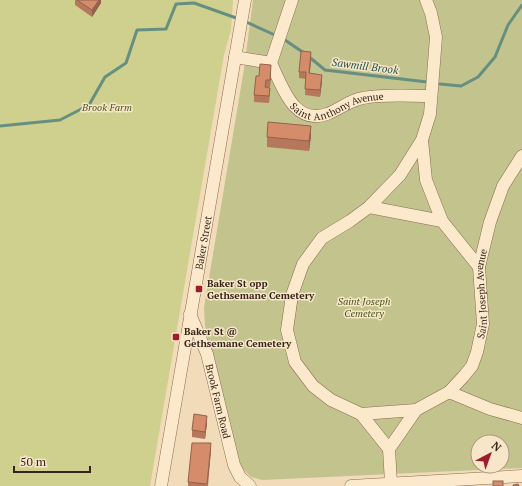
<svg xmlns="http://www.w3.org/2000/svg" width="522" height="486" font-family="'PT Serif',serif">
	<rect width="100%" height="100%" fill="#f2dbb9"/>
	<path fill="#cfd08d" d="M0,0H233L231,30L224,55L150,486H0Z"/>
	<path fill="#c2c38d" fill-rule="evenodd" d="M253,0H522V468L262,480L251,477L241,467L220,394L205,326L204,308L244,69ZM478,442H502V466H478Z"/>
	<g fill="none" stroke-linecap="round" stroke-linejoin="round">
		<g stroke="#668f81" stroke-width="3">
			<path d="M244,21L277,36"/>
			<path d="M282,38L304,53"/>
			<path d="M308,56L325,70L427,82"/>
			<path d="M440,84L461,86L478,77L495,57L508,25L522,5"/>
			<path d="M0,126L60,120L89,105L105,77L126,63L137,30L166,29L176,4L194,3L239,19"/>
		</g>
		<defs>
			<g id="minor">
				<path id="s1" d="M292,0L271,63C282,86 294,126 327,114C340,109 350,100 363,98C383,94 409,96 430,96"/>
				<path id="s2" d="M426,0L431,13L436,37L430,114L422,140L400,175L369,207L350,221L322,238L303,264L292,295L287,330L295,362L313,386L331,400L361,414L416,410L449,392L463,377L472,366L477,352L483,324L479,267L490,222L503,186L522,156"/>
				<path d="M235,57L271,63"/>
				<path d="M422,140L426,180L442,221"/>
				<path d="M369,207L442,221L479,267"/>
				<path id="s3" d="M190,314L207,354L234,465L240,477L250,486"/>
				<path d="M449,392L490,409L522,418"/>
				<path d="M361,414L389,449"/>
				<path d="M391,483L389,449L416,410"/>
				<path id="s4" d="M161,486L245,0"/>
				<path d="M351,486L522,476"/>
			</g>
		</defs>
		<use href="#minor" stroke="#896a52" stroke-width="13"/>
		<use href="#minor" stroke="#fce9cc" stroke-width="12"/>
	</g>
	<g fill="#b6785c">
		<path d="M75,0H101V3L92,17L75,5Z"/>
		<path d="M311,59L310,73L322,81L320,97L305,95L306,79L299,78V72Z"/>
		<path d="M271,72L270,87H266L270,95L269,103L254,102V95L259,76Z"/>
		<path d="M311,136L309,151L267,147V137Z"/>
		<path d="M207,423L205,439L192,437V430Z"/>
		<path d="M211,450L208,486H188V482Z"/>
	</g>
	<g fill="#94624b">
		<path d="M99,0H101V3L92,17V10Z"/>
		<path d="M311,52V59L309,80V73Z"/>
		<path d="M271,65V72L270,87V80Z"/>
		<path d="M322,75V81L320,97V90Z"/>
		<path d="M311,126V136L309,151V141Z"/>
		<path d="M207,416V423L205,439V432Z"/>
		<path d="M211,443V450L207,486V484Z"/>
	</g>
	<g fill="#d48c6b" stroke="#94624b">
		<path d="M77,0H99L92,10Z"/>
		<path d="M301,51L311,52L309,73L322,75L320,90L305,89L306,72H299Z"/>
		<path d="M260,64L271,65L270,80H266L265,87L270,88L269,96L254,95L256,76H259Z"/>
		<path d="M268,122L311,126L309,141L267,137Z"/>
		<path d="M194,414L207,416L205,432L192,430Z"/>
		<path d="M192,443H211L207,484L188,482Z"/>
		<rect x="493" y="481" width="10" height="5"/>
		<path d="M518,484L519,486H513V485Z"/>
	</g>
	<g fill="#9d1d2b" stroke="#f8e6c9" stroke-width="1.5">
		<rect x="195" y="285" width="8" height="8" rx="2"/>
		<rect x="172" y="333" width="8" height="8" rx="2"/>
	</g>
	<g text-anchor="middle" dominant-baseline="central" stroke-width="3" stroke-linejoin="round" paint-order="stroke">
		<g font-size="10" fill="#362419" stroke="#f8e6c9">
			<text stroke="none"><textPath href="#s1" startOffset="162">Saint Anthony Avenue</textPath></text>
			<text stroke="none"><textPath href="#s4" startOffset="247">Baker Street</textPath></text>
			<text stroke="none"><textPath href="#s2" startOffset="706">Saint Joseph Avenue</textPath></text>
			<text stroke="none"><textPath href="#s3" startOffset="92">Brook Farm Road</textPath></text>
		</g>
		<g font-size="10" font-style="italic" fill="#4c551e" stroke="#f8e6c9">
			<text x="107" y="107">Brook Farm</text>
			<text x="364" y="301">Saint Joseph<tspan x="364" dy="12">Cemetery</tspan></text>
		</g>
		<g font-size="10" font-weight="bold" fill="#362419" stroke="#f8e6c9" text-anchor="start">
			<text x="207" y="283">Baker St opp<tspan x="207" dy="12">Gethsemane Cemetery</tspan></text>
			<text x="184" y="331">Baker St @<tspan x="184" dy="12">Gethsemane Cemetery</tspan></text>
		</g>
		<g font-size="11" font-style="italic" fill="#275850" stroke="#f8e6c9">
			<text transform="translate(365 66) rotate(7)">Sawmill Brook</text>
		</g>
	</g>
	<g transform="translate(490 454) rotate(41)"><circle r="19" fill="#f8e6c9" stroke="#aa9883"/>
	<path d="M0-3L7 15L0 10L-7 15Z" fill="#9d1d2b"/>
	<text y="-6" font-size="11" font-weight="bold" text-anchor="middle" fill="#362419">N</text>
	</g>
	<path d="M14 466v6h76v-6" fill="none" stroke="#362419" stroke-width="2"/>
	<text x="20" y="466" font-size="12" fill="#362419" stroke="#f8e6c9" stroke-width="3" paint-order="stroke">50 m</text>
</svg>
